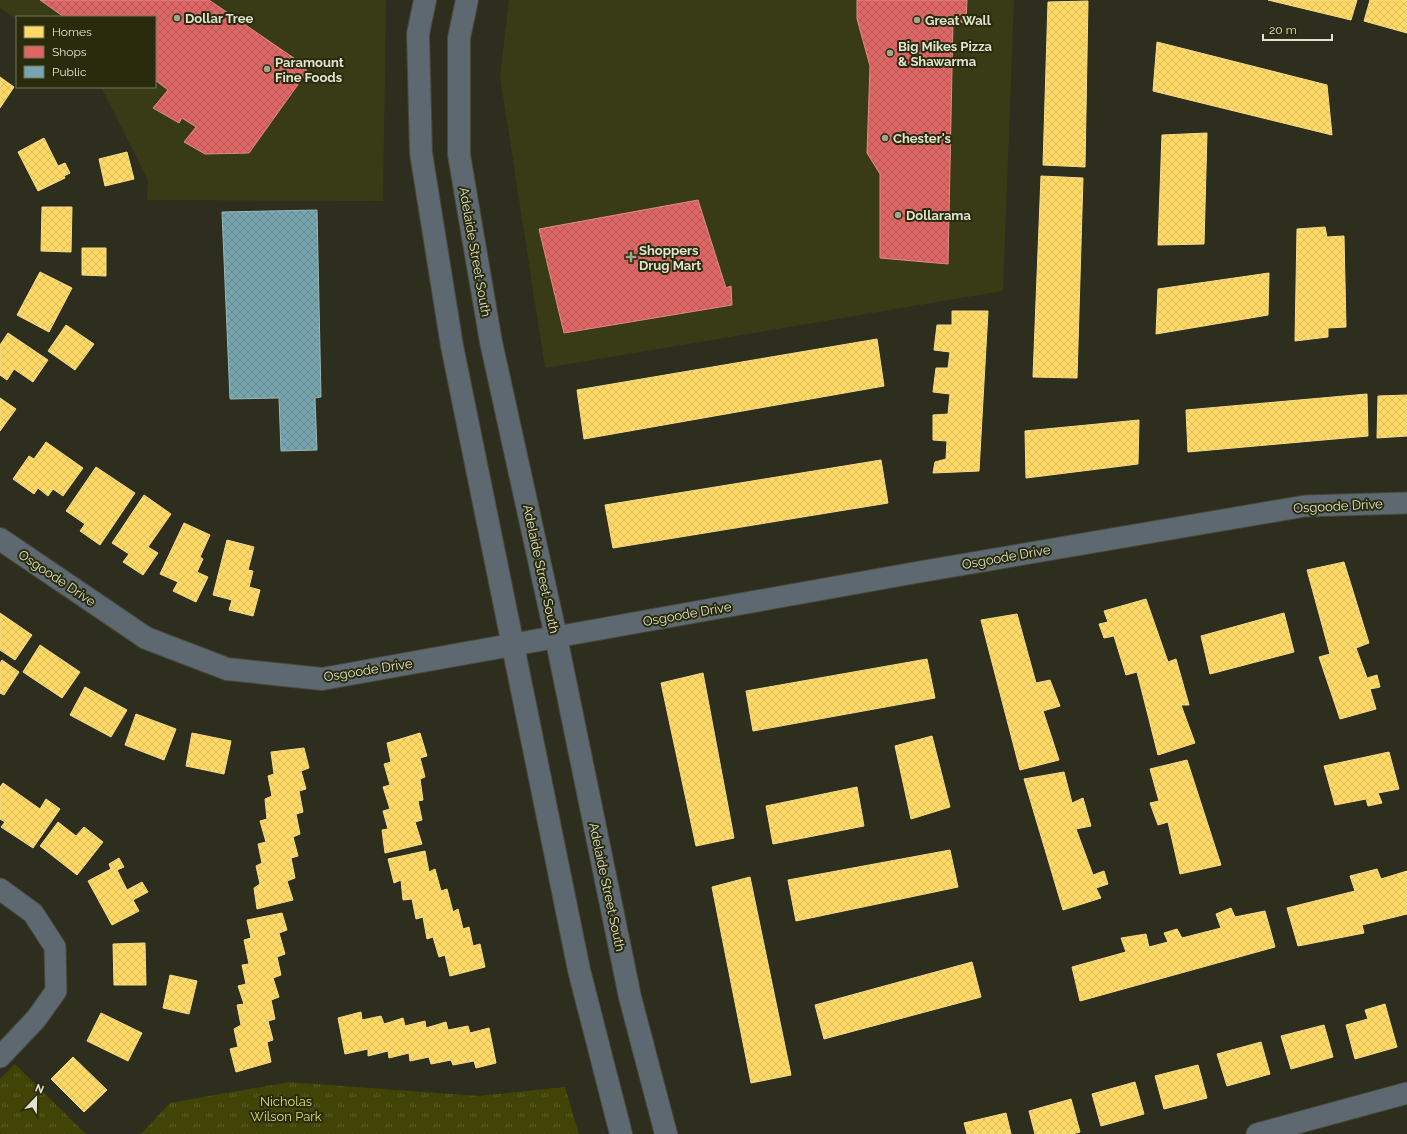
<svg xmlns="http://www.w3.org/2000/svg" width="1407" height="1134" font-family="Raleway,sans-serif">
	<defs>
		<pattern id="grass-tufts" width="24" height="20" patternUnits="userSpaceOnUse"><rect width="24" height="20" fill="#414406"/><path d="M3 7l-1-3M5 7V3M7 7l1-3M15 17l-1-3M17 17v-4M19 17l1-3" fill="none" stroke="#5c5f29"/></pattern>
		<pattern id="homes-cross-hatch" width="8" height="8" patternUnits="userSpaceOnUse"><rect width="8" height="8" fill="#ffd966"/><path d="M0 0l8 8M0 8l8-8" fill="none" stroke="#dabb5e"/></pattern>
		<pattern id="shops-cross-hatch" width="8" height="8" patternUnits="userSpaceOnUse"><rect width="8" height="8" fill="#e06666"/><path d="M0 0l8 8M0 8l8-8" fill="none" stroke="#b15c5a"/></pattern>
		<pattern id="public-cross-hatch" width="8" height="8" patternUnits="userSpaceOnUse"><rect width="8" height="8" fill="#76a5af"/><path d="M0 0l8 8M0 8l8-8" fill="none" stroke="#67888d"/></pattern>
	</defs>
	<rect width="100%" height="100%" fill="#2d2e1d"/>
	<g fill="#393b16">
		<path d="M0,0H386L383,201L147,200L148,180L101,87H155V17H17V20L0,8Z"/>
		<path d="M509,0H1014L1003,291L545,368L500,76Z"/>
	</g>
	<g fill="url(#grass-tufts)">
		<path d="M15,1064L86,1134H2L0,1132V1079Z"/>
		<path d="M289,1082L478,1096L565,1087L579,1134H141L170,1103Z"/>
	</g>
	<g fill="url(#homes-cross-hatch)" stroke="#f6dc86">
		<path d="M1268,0H1357L1351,20Z"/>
		<path d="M1370,0H1407V33L1364,21Z"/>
		<path d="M1088,1L1085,167L1043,165L1048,2Z"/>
		<path d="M1157,42L1327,85L1332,135L1153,91Z"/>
		<path d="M0,77L14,87L0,108Z"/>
		<path d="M1207,133L1204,244L1158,245L1162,135Z"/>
		<path d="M44,138L58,166L65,163L70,173L64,176L65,178L38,191L18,152Z"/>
		<path d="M127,152L134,179L105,186L99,159Z"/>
		<path d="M1041,176L1083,178L1077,378L1033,377Z"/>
		<path d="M42,207H72L71,252L41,251Z"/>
		<path d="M1325,227L1327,237L1344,236L1346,327L1328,328V337L1295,341L1297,229Z"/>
		<path d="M82,248H106V276L82,275Z"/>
		<path d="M40,272L72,288L49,332L17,315Z"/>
		<path d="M1269,273L1268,315L1156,334L1158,289Z"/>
		<path d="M952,311H988L979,471L933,473L935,462L946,459L947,441L933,440V415L948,414L950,394L933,392L936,368H948L950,352L934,350L937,325H952Z"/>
		<path d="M66,325L94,344L75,370L48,351Z"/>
		<path d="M8,333L48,360L33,382L14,369L7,380L0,375V345Z"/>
		<path d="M877,339L884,386L584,439L577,390Z"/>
		<path d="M1367,394L1368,436L1188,452L1186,410Z"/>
		<path d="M1407,395V436L1377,438L1378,396Z"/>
		<path d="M0,398L16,409L0,431Z"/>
		<path d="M1139,420L1138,464L1026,478L1025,431Z"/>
		<path d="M46,442L83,468L63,496L53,489L48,496L38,488L34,494L13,479L29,456L34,459Z"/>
		<path d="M881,460L888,503L613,548L605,505Z"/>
		<path d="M96,467L135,493L100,545L80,531L85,524L66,511Z"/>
		<path d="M144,495L171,514L148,547L158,553L143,575L123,562L129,554L112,543Z"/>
		<path d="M184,523L210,535L200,557L203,559L197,572L208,577L196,602L173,591L178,582L160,574Z"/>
		<path d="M227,540L254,547L248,570L253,571L249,587L260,590L253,616L229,610L232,600L213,595Z"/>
		<path d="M1344,562L1369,643L1356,648L1367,678L1377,675L1380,687L1370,689L1376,709L1340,719L1319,657L1330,654L1307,570Z"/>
		<path d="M1146,599L1168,662L1176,659L1189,705H1181L1195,743L1158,755L1137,672L1126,675L1114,636L1104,638L1099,624L1108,622L1104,611Z"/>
		<path d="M0,613L32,635L15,660L0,650Z"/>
		<path d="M1284,613L1294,652L1210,674L1201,636Z"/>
		<path d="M1017,614L1036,683L1050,680L1060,706L1043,711L1059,760L1020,770L981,620Z"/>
		<path d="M40,645L80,672L62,698L23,672Z"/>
		<path d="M927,659L935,698L753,731L746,691Z"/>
		<path d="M2,660L19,672L4,695L0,693V663Z"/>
		<path d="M703,673L734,838L696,846L661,683Z"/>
		<path d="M85,687L127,710L111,737L70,715Z"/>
		<path d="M136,714L176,729L164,760L125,745Z"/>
		<path d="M192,733L231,741L224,774L186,766Z"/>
		<path d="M420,733L427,756L420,758L425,777L420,779L423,800L418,801L422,820L415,822L422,844L385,853L382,830L388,829L383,811L390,809L383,787L390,785L384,764L391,762L387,743Z"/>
		<path d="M932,736L950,807L911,819L895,746Z"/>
		<path d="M304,748L309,768L301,771L306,789L299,791L303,812L296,814L300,834L293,837L298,856L291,858L295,878L287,881L293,900L257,909L254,888L260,884L256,866L262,863L258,844L266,842L260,821L267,819L265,799L272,796L268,776L274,774L271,752Z"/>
		<path d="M1389,752L1399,789L1378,793L1382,803L1368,806L1366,799L1335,805L1324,766Z"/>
		<path d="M1187,760L1221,865L1180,874L1168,822L1158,825L1150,803L1159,801L1150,769Z"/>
		<path d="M1064,772L1072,803L1083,798L1091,826L1076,829L1093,875L1104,871L1108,884L1096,888L1101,898L1063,910L1024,779Z"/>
		<path d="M3,783L40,809L46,799L60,809L33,848L1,827L5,822L0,819V787Z"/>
		<path d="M857,787L864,826L773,844L766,806Z"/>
		<path d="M58,822L76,836L84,827L103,842L77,875L40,846Z"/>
		<path d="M950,850L958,887L796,921L788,880Z"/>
		<path d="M425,851L429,872L435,869L441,891L447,889L453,912L458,909L463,929L469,927L473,946L480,944L485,967L450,976L445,955L439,957L433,937L427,939L423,917L416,919L412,899L403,900L401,880L394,883L388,859Z"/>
		<path d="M119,858L124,867L117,870L127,890L142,882L148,892L133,900L139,911L112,925L88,881L111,869L109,864Z"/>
		<path d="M1377,869L1381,879L1407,871V914L1362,925L1364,933L1298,946L1287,908L1355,891L1350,876Z"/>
		<path d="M750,877L791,1075L751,1083L712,887Z"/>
		<path d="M1231,908L1235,917L1265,911L1275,947L1080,1001L1072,967L1126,952L1121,938L1146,934L1149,947L1168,942L1164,933L1177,929L1182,938L1221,928L1216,914Z"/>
		<path d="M282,913L287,930L279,933L285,954L277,957L281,975L273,978L279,997L271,1000L275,1019L268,1021L273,1040L267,1042L271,1062L236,1072L230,1049L238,1047L234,1029L241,1025L237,1005L244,1004L238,986L246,984L242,965L249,964L244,940L251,938L247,920Z"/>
		<path d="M145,943L146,985H114L113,944Z"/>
		<path d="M972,962L981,997L824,1039L815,1005Z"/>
		<path d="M170,975L197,981L189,1014L163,1008Z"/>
		<path d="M1385,1004L1397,1047L1355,1059L1346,1025L1368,1019L1365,1010Z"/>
		<path d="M361,1012L362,1020L381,1016L384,1024L403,1018L405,1026L425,1021L426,1028L446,1022L448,1030L468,1026L470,1033L489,1028L496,1063L476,1068L474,1061L453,1065L451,1060L431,1064L429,1057L410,1061L409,1053L389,1058L388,1051L368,1056V1049L345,1054L338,1018Z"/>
		<path d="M101,1013L142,1033L128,1061L87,1041Z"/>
		<path d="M1324,1025L1333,1057L1291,1069L1281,1036Z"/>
		<path d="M1261,1042L1270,1074L1227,1086L1217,1054Z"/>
		<path d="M73,1057L107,1090L84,1112L51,1079Z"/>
		<path d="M1198,1065L1207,1098L1164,1109L1155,1076Z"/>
		<path d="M1135,1082L1144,1114L1101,1126L1092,1094Z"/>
		<path d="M1071,1099L1080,1132L1073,1134H1035L1029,1111Z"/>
		<path d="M1006,1113L1011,1134H967L964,1123Z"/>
	</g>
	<g fill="url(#shops-cross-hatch)" stroke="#e08c86">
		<path d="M40,0H209L304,65L307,72L249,153L205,154L184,142L196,127L182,118L179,123L153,108L168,90L155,80V17H64Z"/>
		<path d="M857,0H967L966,23L953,21L948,264L880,258V174L867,153L870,66L857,19Z"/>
		<path d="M698,200L726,288L731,286L732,305L564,333L539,229Z"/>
	</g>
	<path fill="url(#public-cross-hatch)" stroke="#96b8b9" d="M317,210L321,397L315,398L317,450L281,451L279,398L230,399L222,212Z"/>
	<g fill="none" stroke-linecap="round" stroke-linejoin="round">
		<defs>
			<g id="minor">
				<path d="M556,637L919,572L1305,506L1407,503"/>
				<path d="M0,889L33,913L55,947L56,991L36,1019L0,1057"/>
				<path d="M1257,1134L1407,1093"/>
			</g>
			<g id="tertiary">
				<path d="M425,0L418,34L421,153L452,346L579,970L621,1134"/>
				<path d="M467,0L459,38V155L491,342L556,637L630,997L666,1134"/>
				<path d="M0,539L146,638L227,669L322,679L556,637"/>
			</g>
		</defs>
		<use href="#minor" stroke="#48493b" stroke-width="23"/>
		<use href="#tertiary" stroke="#48493b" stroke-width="24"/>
		<use href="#minor" stroke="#5e6870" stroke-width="21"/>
		<use href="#tertiary" stroke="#5e6870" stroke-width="22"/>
	</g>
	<g fill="#a2a492" stroke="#2a2b0c" stroke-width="1.5">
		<circle cx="177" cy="18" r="4"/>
		<circle cx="917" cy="20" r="4"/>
		<circle cx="890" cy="53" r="4"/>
		<circle cx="267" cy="69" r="4"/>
		<circle cx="885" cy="138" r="4"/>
		<circle cx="898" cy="215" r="4"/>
		<path d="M629 251h4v4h4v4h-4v4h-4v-4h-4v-4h4z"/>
	</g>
	<g text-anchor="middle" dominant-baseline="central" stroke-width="4" stroke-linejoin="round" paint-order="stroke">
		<g font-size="13" font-weight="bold" fill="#e1e3d1" stroke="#2a2b0c" text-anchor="start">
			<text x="185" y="18">Dollar Tree</text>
			<text x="925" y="20">Great Wall</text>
			<text x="898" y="46">Big Mikes Pizza<tspan x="898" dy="15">&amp; Shawarma</tspan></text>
			<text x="275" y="62">Paramount<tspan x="275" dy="15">Fine Foods</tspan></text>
			<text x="893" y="138">Chester's</text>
			<text x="906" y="215">Dollarama</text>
			<text x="639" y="250">Shoppers<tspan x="639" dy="15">Drug Mart</tspan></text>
		</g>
		<g font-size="13" fill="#e1e3d1" stroke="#2a2b0c">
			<text transform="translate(475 252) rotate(80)">Adelaide Street South</text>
			<text transform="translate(1338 506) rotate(-3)">Osgoode Drive</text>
			<text transform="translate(1006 557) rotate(-10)">Osgoode Drive</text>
			<text transform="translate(541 569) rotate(78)">Adelaide Street South</text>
			<text transform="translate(57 578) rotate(34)">Osgoode Drive</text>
			<text transform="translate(687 614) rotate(-10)">Osgoode Drive</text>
			<text transform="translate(368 670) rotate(-9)">Osgoode Drive</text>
			<text transform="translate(607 887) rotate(78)">Adelaide Street South</text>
		</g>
		<g font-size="13" fill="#d5dc7a" stroke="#2a2b0c">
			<text x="286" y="1101">Nicholas<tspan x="286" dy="15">Wilson Park</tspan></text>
		</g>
	</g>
	<rect x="16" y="16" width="140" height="72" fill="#2a2b0c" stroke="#73755b"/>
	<rect x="24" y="26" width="20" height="12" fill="#ffd966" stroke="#73755b"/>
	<text x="52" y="36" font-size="12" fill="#e1e3d1">Homes</text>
	<rect x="24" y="46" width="20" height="12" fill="#e06666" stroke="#73755b"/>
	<text x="52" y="56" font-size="12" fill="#e1e3d1">Shops</text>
	<rect x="24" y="66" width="20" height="12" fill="#76a5af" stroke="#73755b"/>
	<text x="52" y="76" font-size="12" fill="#e1e3d1">Public</text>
	<g transform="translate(36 1098) rotate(22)" stroke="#2a2b0c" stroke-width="3" paint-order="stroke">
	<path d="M0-3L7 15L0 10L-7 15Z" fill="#e1e3d1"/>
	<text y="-6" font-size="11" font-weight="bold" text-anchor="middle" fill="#e1e3d1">N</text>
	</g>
	<path d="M1263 34v6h69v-6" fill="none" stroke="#e1e3d1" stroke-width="2"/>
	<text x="1269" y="34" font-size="12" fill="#e1e3d1" stroke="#2a2b0c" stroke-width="3" paint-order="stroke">20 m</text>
</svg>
